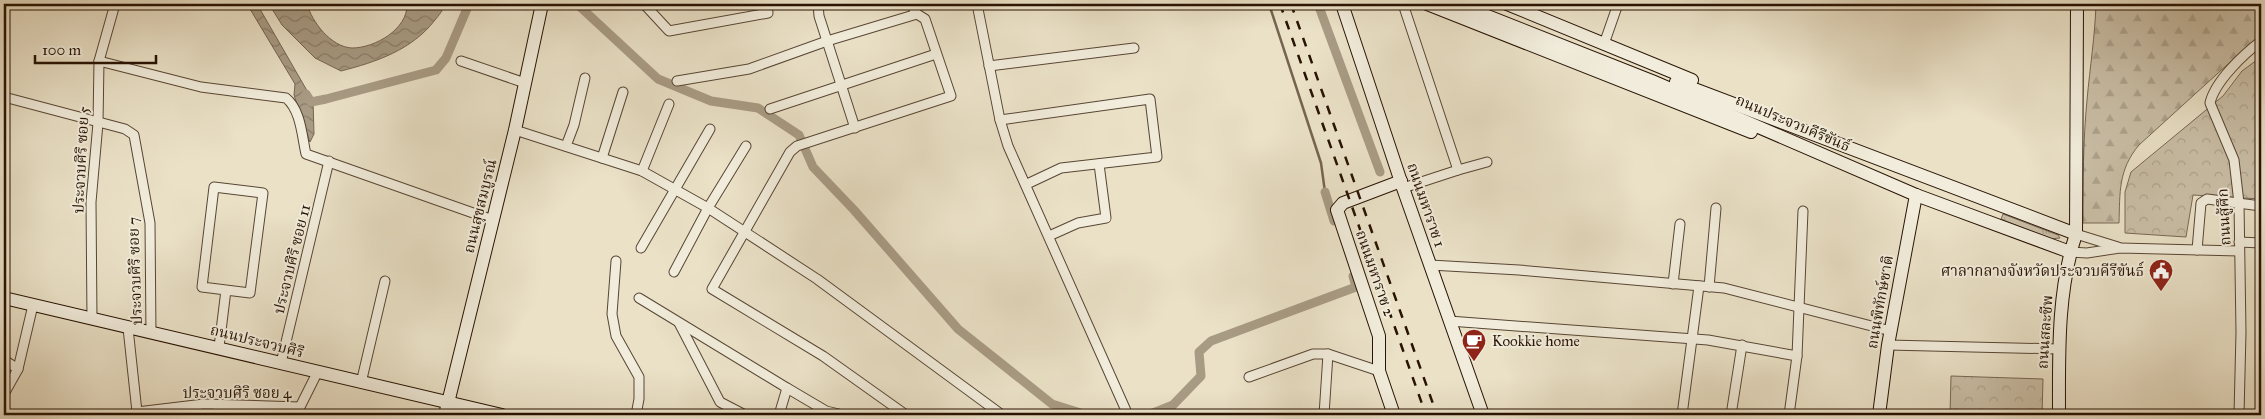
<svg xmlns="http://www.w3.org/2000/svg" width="2265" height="419" font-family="'IM FELL Great Primer','Noto Serif Thai',serif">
	<defs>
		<pattern id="grass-tufts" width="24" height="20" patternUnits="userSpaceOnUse" patternTransform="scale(1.25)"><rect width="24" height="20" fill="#c9bea6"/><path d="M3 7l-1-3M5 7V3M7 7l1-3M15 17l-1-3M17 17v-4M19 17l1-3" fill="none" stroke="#ada28d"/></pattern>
		<pattern id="forest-firs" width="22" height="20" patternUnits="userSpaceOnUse" patternTransform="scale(1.25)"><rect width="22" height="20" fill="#c9bea6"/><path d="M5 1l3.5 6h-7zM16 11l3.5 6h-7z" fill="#ada28d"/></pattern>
		<pattern id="park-crowns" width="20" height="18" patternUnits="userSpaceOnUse" patternTransform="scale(1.25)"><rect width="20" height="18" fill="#c9bea6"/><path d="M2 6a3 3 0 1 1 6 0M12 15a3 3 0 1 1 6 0" fill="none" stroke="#ada28d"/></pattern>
		<pattern id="water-waves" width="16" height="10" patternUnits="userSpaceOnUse" patternTransform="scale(1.25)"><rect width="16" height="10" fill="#a89b84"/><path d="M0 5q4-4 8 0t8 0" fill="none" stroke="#897d6a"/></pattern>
	</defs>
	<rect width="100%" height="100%" fill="#eae1c7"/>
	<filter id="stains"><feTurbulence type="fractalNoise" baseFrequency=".004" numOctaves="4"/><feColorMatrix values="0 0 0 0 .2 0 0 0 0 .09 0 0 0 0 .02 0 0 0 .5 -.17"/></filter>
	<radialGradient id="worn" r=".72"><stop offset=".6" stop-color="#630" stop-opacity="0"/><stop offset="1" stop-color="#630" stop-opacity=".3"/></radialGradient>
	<path fill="url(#grass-tufts)" stroke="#786854" d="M2003,214L2058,235L2060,238L2050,239L2001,219Z"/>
	<path fill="url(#forest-firs)" stroke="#786854" d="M2096,4H2261V34L2139,145C2118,170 2120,193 2119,223H2083C2083,182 2083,141 2087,100C2090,67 2095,36 2096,4Z"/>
	<g fill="url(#park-crowns)" stroke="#786854">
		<path d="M2261,57V199L2193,195L2186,237L2125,233V192L2131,172L2223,96L2242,71Z"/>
		<path d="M1951,376L2043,379L2042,415H1950Z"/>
	</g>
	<g fill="url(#water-waves)" stroke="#756550">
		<path d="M247,4H257L313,101L314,134L310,142L294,95L295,84Z"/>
		<path d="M269,4H307C312,22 331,47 352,48C375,48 408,29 407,4H444C443,11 439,15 435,20C412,50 376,62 341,71L315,58L282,25Z"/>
	</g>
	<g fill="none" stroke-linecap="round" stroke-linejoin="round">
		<path stroke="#756550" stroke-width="2.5" d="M1269,4L1321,163L1325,192"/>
		<g stroke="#a89b84" stroke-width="9">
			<path d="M577,4L658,79L711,101L758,108L799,135L813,167L854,210L958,329L1052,404L1087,415"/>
			<path d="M1318,4L1380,172"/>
			<path d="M306,94L311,102L326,99L436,70L446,58L469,4"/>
			<path d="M1325,192L1334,221"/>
			<path d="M1148,415L1173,405L1201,376L1199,352L1211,341L1356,287L1353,276"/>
		</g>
		<defs>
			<g id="street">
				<path d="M644,4L669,31L768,13L767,4"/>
				<path d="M818,4L819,16L855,128"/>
				<path d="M953,4H968"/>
				<path d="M977,4L1000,120L1008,146L1128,415"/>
				<path d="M1403,4L1458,170L1403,188"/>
				<path d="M1604,44L1618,4"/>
				<path d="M99,61L201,87L286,98C301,110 302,137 306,154L493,220"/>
				<path d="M461,61L525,83"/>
				<path d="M989,66L1134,48"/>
				<path d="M677,81L749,69L827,41L917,14"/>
				<path d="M4,97L125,129L134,135L150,223L151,333"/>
				<path d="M770,109L936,54"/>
				<path d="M1000,120L1150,99L1157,157L1061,168L1027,184"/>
				<path d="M515,130L642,171L708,208L817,279L1002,415"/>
				<path d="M566,146L574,125L585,78"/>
				<path d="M602,158L623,92"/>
				<path d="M1458,170L1487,162"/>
				<path d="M642,171L669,104"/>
				<path d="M2076,234L2118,247"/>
				<path d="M1049,236L1078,223L1106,218L1099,164"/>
				<path d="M2239,242L2261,243"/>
				<path d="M641,248L710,129"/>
				<path d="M2197,250L2201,203L2207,199L2261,206"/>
				<path d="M2070,252L2087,253L2120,248L2239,251"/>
				<path d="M616,261L612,314L616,336L639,377V399L636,415"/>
				<path d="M1430,265L1519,270L1724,288L1891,331"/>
				<path d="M674,272L708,208L746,146"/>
				<path d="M1673,284L1680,224"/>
				<path d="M1709,287L1716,208"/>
				<path d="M639,298L787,388L779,415"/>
				<path d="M92,319L91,202L98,123L99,61L115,4"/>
				<path d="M1449,321L1708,340L1797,356"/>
				<path d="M679,323L720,402L745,415"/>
				<path d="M128,328L137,412L204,404L300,407L317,373"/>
				<path d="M1888,345L2059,349"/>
				<path d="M219,347L226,290L250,293L263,193L214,187L202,287L226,290"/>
				<path d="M4,360L18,369"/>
				<path d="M281,363L329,161"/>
				<path d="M1249,377L1313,354H1328L1379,371"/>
				<path d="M361,383L385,281"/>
				<path d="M787,388L826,411L843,415"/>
				<path d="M4,394L18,369L33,305"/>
				<path d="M217,415L220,404"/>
				<path d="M906,415L823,356L712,289L790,152L797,146L951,96L925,19L917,14L911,4"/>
				<path d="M1324,415L1328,354"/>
				<path d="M1682,415L1699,286"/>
				<path d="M1731,415L1742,345"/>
				<path d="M1789,415L1797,356L1803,211"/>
				<path d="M2239,415L2241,332L2239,203L2234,160L2210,103C2215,81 2244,54 2261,41"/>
			</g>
			<g id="secondary">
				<path d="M1342,4L1403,188L1483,415"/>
				<path d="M1427,4L1751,132"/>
				<path d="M1457,4L1652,81L1916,195L2070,252"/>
				<path d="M1507,4L1692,80"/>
				<path d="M1676,82L2076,234"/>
				<path d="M4,298L502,415"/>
				<path d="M445,415L515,130L542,4"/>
				<path d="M1394,415L1379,371V336L1337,210L1343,203L1401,181"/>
				<path d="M1879,415L1888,345L1916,195"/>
				<path d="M2059,415C2059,355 2057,292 2076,234L2077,4"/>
			</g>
		</defs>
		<use href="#street" stroke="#584634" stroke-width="11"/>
		<use href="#secondary" stroke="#281303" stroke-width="14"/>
		<use href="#street" stroke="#f1ecdb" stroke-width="9"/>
		<use href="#secondary" stroke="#f1ecdb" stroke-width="12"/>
		<g stroke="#281303" stroke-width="2.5" stroke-dasharray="9 9" stroke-linecap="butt">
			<path d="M1280,4L1426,415"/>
			<path d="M1291,4L1437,415"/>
		</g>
	</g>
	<defs>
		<symbol id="civic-pin" viewBox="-11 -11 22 30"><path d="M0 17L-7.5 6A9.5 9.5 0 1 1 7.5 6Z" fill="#8f2418" stroke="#f1ecdb"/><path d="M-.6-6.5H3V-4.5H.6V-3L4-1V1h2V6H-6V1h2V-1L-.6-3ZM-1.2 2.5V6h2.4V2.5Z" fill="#fff"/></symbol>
		<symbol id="cafe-pin" viewBox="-11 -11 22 30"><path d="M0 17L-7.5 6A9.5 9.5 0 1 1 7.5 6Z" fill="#8f2418" stroke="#f1ecdb"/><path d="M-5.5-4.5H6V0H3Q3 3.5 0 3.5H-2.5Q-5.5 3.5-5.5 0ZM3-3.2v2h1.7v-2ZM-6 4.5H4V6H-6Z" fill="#fff"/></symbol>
	</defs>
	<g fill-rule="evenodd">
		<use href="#civic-pin" x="2147" y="257" width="28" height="38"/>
		<use href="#cafe-pin" x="1460" y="327" width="28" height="38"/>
	</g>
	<g text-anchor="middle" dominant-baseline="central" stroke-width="4" stroke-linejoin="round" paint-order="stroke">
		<g font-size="15" fill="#281303" stroke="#f1ecdb">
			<text transform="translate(1793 123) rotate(23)">ถนนประจวบคีรีขันธ์</text>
			<text transform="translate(81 160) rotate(-87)">ประจวบศิริ ซอย 5</text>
			<text transform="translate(1426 205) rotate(71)">ถนนมหาราช 1</text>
			<text transform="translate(480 206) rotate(-76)">ถนนสุขสมบูรณ์</text>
			<text transform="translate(2224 217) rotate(-93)">ถนนสู้ศึก</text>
			<text transform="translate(292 259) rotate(-76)">ประจวบศิริ ซอย 11</text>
			<text transform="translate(135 271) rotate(-92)">ประจวบศิริ ซอย 7</text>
			<text transform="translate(1375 273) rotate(71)">ถนนมหาราช 2</text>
			<text transform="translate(1880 302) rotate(-80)">ถนนพิทักษ์ชาติ</text>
			<text transform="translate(2045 332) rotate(-86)">ถนนสละชีพ</text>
			<text transform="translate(257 341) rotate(14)">ถนนประจวบศิริ</text>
			<text x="237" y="393">ประจวบศิริ ซอย 4</text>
		</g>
		<g font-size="15" fill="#281303" stroke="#f1ecdb" text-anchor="end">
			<text x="2144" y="271">ศาลากลางจังหวัดประจวบคีรีขันธ์</text>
			<text x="1492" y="341" text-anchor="start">Kookkie home</text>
		</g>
	</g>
	<rect width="2265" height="419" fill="none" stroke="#eae1c7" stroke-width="20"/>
	<rect x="5" y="5" width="2255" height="409" fill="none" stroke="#281303" stroke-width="2.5"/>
	<rect x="10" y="10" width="2245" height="399" fill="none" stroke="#281303"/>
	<path d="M35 55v8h121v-8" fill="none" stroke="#281303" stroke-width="2.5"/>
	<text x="42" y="55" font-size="15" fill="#281303" stroke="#f1ecdb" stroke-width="4" paint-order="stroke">100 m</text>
	<rect width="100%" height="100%" filter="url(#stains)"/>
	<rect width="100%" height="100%" fill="url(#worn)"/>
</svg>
